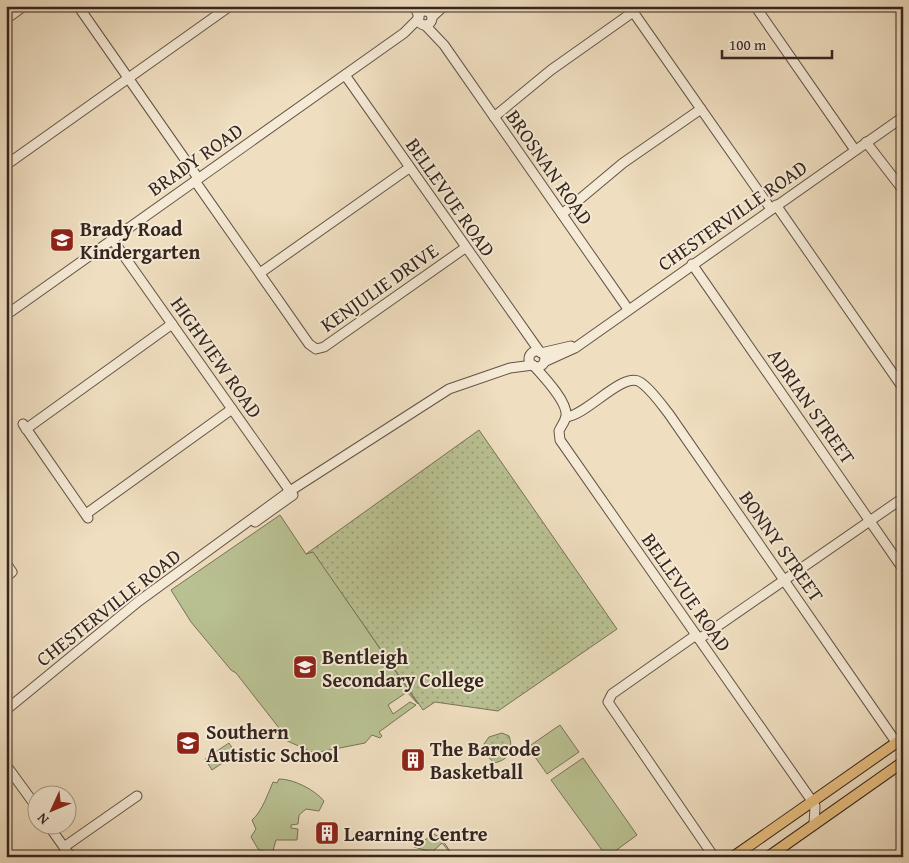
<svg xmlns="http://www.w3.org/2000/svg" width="909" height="863" font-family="'Gentium Book Plus',serif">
	<defs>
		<pattern id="park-dots" width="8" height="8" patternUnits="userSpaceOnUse" patternTransform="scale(1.25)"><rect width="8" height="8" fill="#b9c192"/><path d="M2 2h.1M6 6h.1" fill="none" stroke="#979d77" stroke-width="1.8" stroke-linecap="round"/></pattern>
	</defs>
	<rect width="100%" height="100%" fill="#efdec0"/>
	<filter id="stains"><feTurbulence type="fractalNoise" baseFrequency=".004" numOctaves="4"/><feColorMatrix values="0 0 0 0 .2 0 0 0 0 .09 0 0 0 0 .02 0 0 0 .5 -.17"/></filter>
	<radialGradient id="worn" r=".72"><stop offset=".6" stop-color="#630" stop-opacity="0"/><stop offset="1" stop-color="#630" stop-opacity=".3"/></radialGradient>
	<g fill="#b9c192" stroke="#767358">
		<path d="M280,515L306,554L313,551L418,704L407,692L388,705L393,714L410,702L416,705L379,732L382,736L380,738L372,735L365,743L314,753L281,738L283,733L236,673L231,670L191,622L171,590Z"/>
		<path d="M560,725L579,752L547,774L528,747Z"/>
		<path d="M229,743L236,754L212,770L205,759Z"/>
		<path d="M583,758L637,835L607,857L551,780Z"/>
		<path d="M279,779C294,779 315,790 324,801L319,811L306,809L299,815L298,824L291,825V828L298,829L297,840H276L272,854L258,849L251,837L256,829L252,820C262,812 269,791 273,782L277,783Z"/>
		<path d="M434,834L441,838L454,857L442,843L432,852L414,847Z"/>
	</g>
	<g fill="url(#park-dots)" stroke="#767358">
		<path d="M479,430L617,629L498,711L435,702L423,710L313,552L306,554Z"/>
		<path d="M502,733L509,736C514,750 509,760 494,763L486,754L484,744L489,737Z"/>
	</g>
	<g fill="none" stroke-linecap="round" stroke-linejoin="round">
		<defs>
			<g id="minor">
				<path d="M78,6L198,178"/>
				<path d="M414,6L419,16"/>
				<path d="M629,6L771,209"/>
				<path d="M755,6L855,150"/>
				<circle cx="425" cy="18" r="7"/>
				<path d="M432,17L444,6"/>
				<path d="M6,19L24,6"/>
				<path d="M425,25L444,45L628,309"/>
				<path d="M345,75L540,352"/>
				<path d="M494,117L551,70L633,12"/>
				<path d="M866,142L903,190"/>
				<path d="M6,165L230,6"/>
				<path d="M195,181L309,344L316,349L324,347L465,248"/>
				<path d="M776,205L903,388"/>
				<path d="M562,214L623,163L701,109"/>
				<path d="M112,239L292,494"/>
				<path d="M692,264L903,569"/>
				<path d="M260,273L409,168"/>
				<path d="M6,315L404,33L419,18"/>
				<circle cx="537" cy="359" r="8"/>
				<path d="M541,353L571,346"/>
				<path d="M544,362L575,348L903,117"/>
				<path d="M534,366C544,377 568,402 566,416C565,422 561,426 559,431L560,440L812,801L815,806L814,825"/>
				<path d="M566,417C587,415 623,371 640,382C651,389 661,404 669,414L896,742"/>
				<path d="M23,424L88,518"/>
				<path d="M26,429L172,324"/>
				<path d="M86,514L232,409"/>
				<path d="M255,522L293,495"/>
				<path d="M6,563L12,572L6,577"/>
				<path d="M696,635L612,694L608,702L714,857"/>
				<path d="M699,639L903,498"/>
				<path d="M6,710L139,601L290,491L449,389L510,368L533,365"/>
				<path d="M6,765L38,809"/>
				<path d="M49,826L71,857"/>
				<path d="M64,847L137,796"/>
			</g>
			<g id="major">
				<path d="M733,857L903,738"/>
				<path d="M768,857L903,762"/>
			</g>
		</defs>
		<use href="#minor" stroke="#635347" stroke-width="11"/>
		<use href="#major" stroke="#34251f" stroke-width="12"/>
		<use href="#minor" stroke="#f5ead6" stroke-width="9"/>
		<use href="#major" stroke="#e8bf80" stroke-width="10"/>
	</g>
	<defs>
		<symbol id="school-square" viewBox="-11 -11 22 22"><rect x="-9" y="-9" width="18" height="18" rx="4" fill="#8f2418" stroke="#f5ead6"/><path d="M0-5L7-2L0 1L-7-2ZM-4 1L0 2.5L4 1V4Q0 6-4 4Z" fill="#fff"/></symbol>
		<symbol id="building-square" viewBox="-11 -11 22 22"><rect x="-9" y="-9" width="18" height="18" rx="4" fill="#8f2418" stroke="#f5ead6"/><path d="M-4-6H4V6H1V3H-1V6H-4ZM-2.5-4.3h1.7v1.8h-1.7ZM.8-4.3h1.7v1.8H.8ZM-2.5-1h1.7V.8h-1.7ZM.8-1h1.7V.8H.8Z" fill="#fff"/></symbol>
	</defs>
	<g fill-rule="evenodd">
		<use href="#school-square" x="48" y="226" width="28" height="28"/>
		<use href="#school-square" x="291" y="653" width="28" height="28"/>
		<use href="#school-square" x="174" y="729" width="28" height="28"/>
		<use href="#building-square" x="399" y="746" width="28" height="28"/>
		<use href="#building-square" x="313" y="819" width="28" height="28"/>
	</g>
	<g text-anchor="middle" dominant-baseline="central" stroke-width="4" stroke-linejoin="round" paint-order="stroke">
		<g font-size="20" fill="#34251f" stroke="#f5ead6">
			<text transform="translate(195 159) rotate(-35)">BRADY ROAD</text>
			<text transform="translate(550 167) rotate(55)">BROSNAN ROAD</text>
			<text transform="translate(451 197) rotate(55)">BELLEVUE ROAD</text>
			<text transform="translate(732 215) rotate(-35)">CHESTERVILLE ROAD</text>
			<text transform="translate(379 287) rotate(-35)">KENJULIE DRIVE</text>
			<text transform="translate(217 357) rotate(55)">HIGHVIEW ROAD</text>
			<text transform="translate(812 406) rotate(55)">ADRIAN STREET</text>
			<text transform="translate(782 546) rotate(55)">BONNY STREET</text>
			<text transform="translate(687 592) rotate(55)">BELLEVUE ROAD</text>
			<text transform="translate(108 607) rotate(-38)">CHESTERVILLE ROAD</text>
		</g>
		<g font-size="20" font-weight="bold" fill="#34251f" stroke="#f5ead6" text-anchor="start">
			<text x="80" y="228">Brady Road<tspan x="80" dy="23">Kindergarten</tspan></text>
			<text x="322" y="656">Bentleigh<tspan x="322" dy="23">Secondary College</tspan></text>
			<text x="206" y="731">Southern<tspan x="206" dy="23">Autistic School</tspan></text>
			<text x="430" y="748">The Barcode<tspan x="430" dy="23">Basketball</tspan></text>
			<text x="344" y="833">Learning Centre</text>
		</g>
	</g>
	<rect width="909" height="863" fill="none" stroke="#efdec0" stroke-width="25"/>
	<rect x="8" y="8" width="894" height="848" fill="none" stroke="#34251f" stroke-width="2.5"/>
	<rect x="12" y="12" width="884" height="838" fill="none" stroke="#34251f"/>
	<g transform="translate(52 810) rotate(226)"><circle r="24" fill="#f5ead6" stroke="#a89b8d"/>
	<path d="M0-4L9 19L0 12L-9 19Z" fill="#8f2418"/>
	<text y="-8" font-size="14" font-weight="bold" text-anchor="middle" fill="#34251f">N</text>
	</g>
	<path d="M722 50v8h110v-8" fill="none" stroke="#34251f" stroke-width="2.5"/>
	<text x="729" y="50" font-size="15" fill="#34251f" stroke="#f5ead6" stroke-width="4" paint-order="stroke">100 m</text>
	<rect width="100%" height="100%" filter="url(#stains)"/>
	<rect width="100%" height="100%" fill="url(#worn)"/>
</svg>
